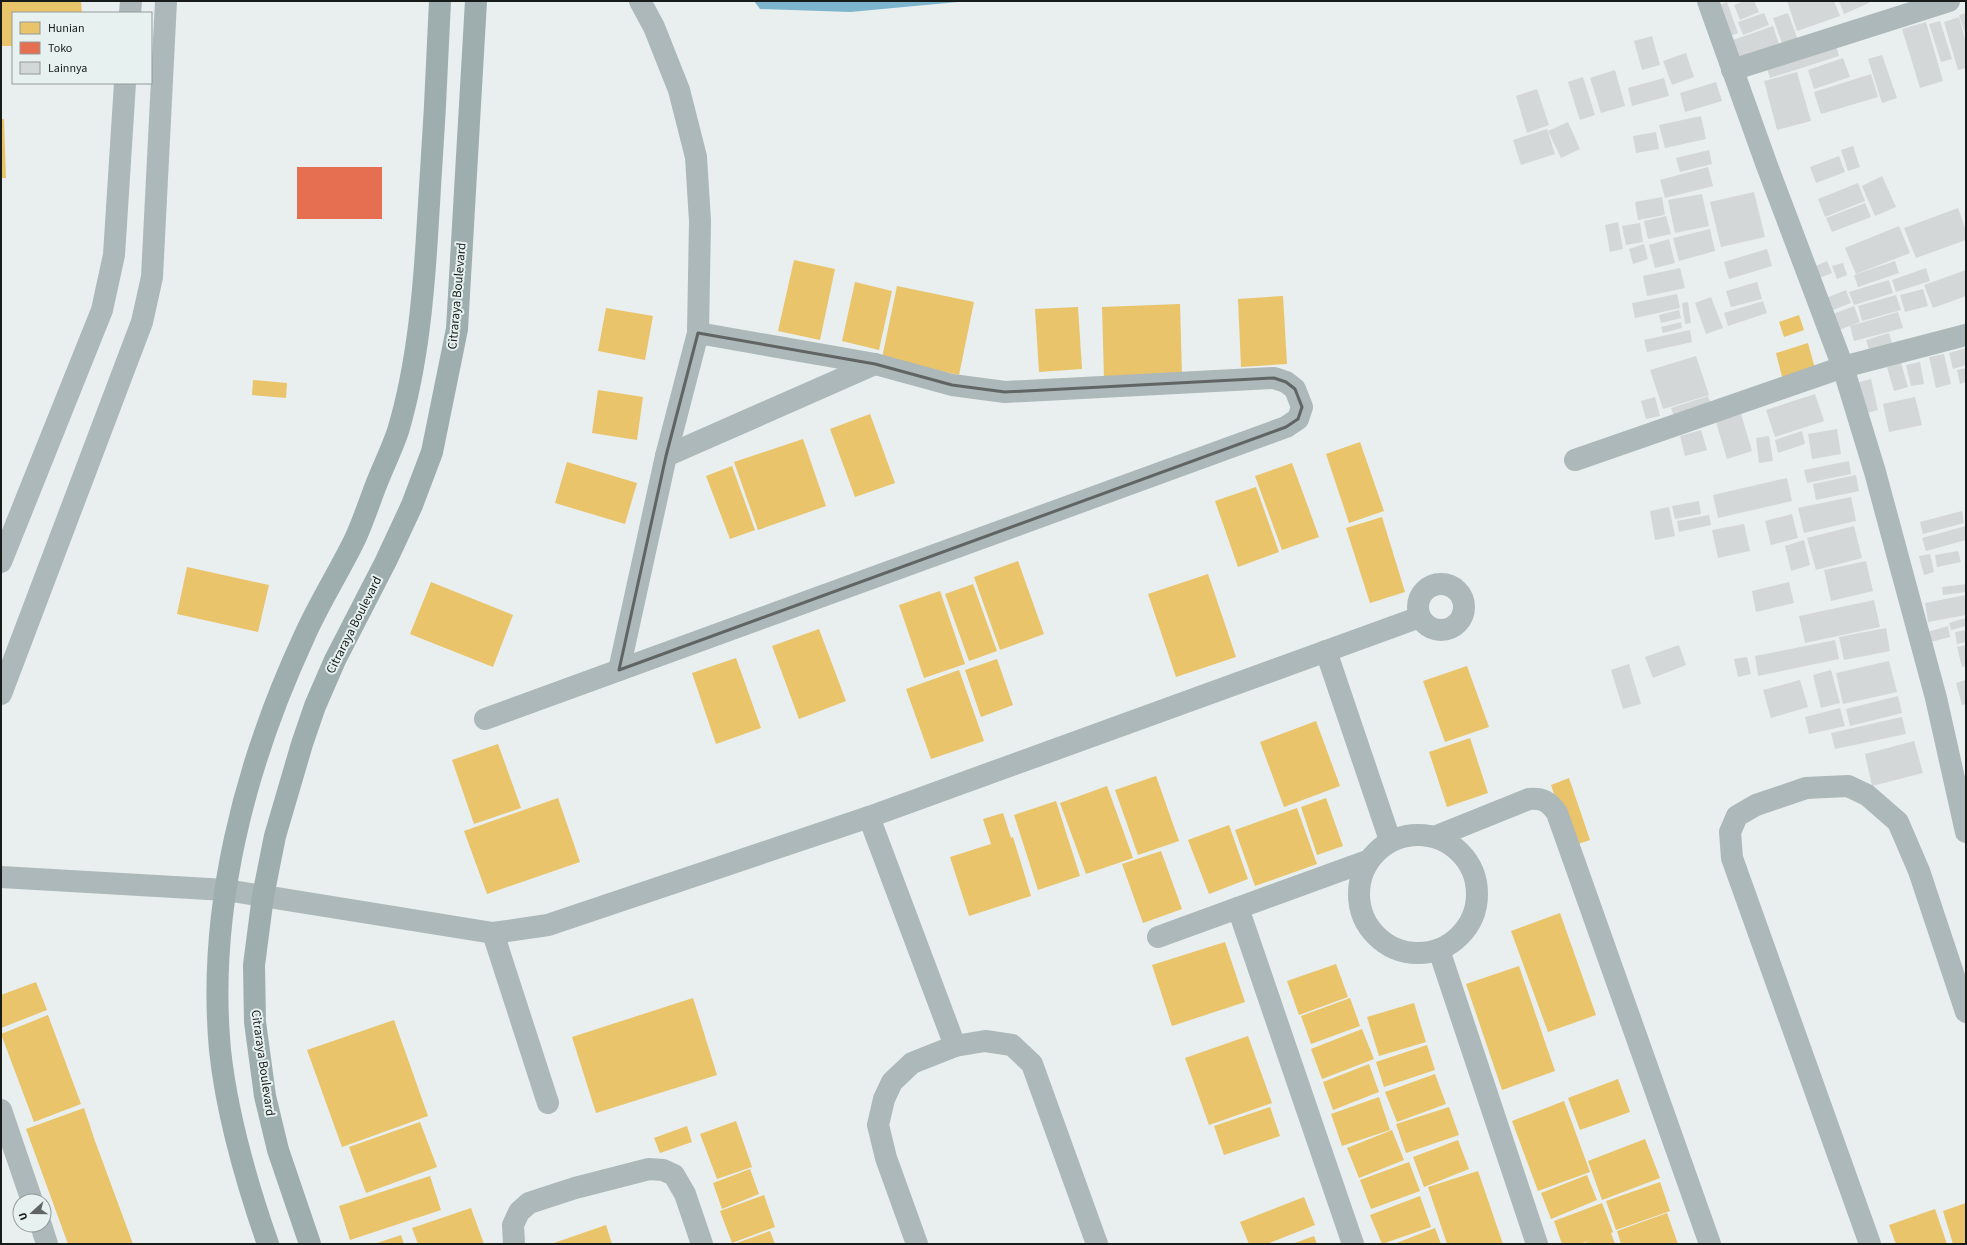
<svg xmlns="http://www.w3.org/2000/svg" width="1967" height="1245" font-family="'Source Sans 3',sans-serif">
	<rect width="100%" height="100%" fill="#e9eeee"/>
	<path fill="#7eb5ce" d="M754,1H969L850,12L760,9Z"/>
	<g fill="#e9c46a">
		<path d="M1,1H81L82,13H13V46H1Z"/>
		<path d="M1,119H4L6,178H1Z"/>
		<path d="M794,260L835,269L820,340L778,331Z"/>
		<path d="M855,282L892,291L879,350L842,341Z"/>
		<path d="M897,286L974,302L959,375L882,358Z"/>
		<path d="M1283,296L1287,364L1241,367L1238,299Z"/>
		<path d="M1180,304L1182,376L1104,378L1102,307Z"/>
		<path d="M1078,307L1082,369L1039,372L1035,309Z"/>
		<path d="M606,308L653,316L645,360L598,351Z"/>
		<path d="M1799,315L1804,330L1784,337L1779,322Z"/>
		<path d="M1808,343L1816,372L1783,381L1776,353Z"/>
		<path d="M253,380L287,383L286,398L252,395Z"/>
		<path d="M598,390L643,397L637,440L592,433Z"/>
		<path d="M870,414L895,483L855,497L830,429Z"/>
		<path d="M803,439L826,506L758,530L734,462Z"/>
		<path d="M1360,442L1384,511L1349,523L1326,454Z"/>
		<path d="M567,462L637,483L625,524L555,503Z"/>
		<path d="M1292,463L1319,537L1282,550L1255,476Z"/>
		<path d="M732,466L755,530L730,539L706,476Z"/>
		<path d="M1256,487L1279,552L1238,567L1215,501Z"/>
		<path d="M1382,517L1405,592L1370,603L1346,528Z"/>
		<path d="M1018,561L1044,634L1000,650L974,577Z"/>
		<path d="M187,567L269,585L258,632L177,614Z"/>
		<path d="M1208,574L1236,657L1176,677L1148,594Z"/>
		<path d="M431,582L513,615L493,667L410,634Z"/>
		<path d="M973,584L997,651L969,661L945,594Z"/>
		<path d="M940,591L965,664L924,678L899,605Z"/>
		<path d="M819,629L846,701L799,719L772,646Z"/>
		<path d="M736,658L761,728L716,744L692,673Z"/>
		<path d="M997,659L1013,705L981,717L965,670Z"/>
		<path d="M1467,666L1489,727L1445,742L1423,681Z"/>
		<path d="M959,670L984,741L931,759L906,689Z"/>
		<path d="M1316,721L1340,786L1284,807L1260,742Z"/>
		<path d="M1470,738L1488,793L1447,807L1429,752Z"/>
		<path d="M498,744L521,808L474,824L452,760Z"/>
		<path d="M1156,776L1179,841L1138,855L1115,790Z"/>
		<path d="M1569,778L1590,840L1572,846L1551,785Z"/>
		<path d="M1107,786L1133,858L1086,874L1060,803Z"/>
		<path d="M558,798L580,862L487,894L464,831Z"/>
		<path d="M1326,798L1343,846L1317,855L1301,807Z"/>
		<path d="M1056,801L1080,876L1038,890L1014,815Z"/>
		<path d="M1297,808L1317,864L1255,886L1235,830Z"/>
		<path d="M1003,813L1011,838L1013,837L1031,896L969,916L950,857L991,844L983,819Z"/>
		<path d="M1229,825L1248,879L1209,894L1188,840Z"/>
		<path d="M1161,851L1182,909L1143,923L1122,864Z"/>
		<path d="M1560,913L1596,1015L1548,1032L1511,931Z"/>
		<path d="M1225,942L1245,1002L1172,1026L1152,965Z"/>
		<path d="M1336,964L1348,997L1299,1015L1287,981Z"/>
		<path d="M1519,966L1555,1071L1502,1090L1466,984Z"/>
		<path d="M36,982L47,1010L1,1028V995Z"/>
		<path d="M693,998L717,1075L596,1113L572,1037Z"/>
		<path d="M1350,998L1360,1026L1311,1044L1301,1016Z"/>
		<path d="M1414,1003L1426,1042L1379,1056L1367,1017Z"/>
		<path d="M48,1015L81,1104L34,1122L1,1034Z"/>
		<path d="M394,1020L428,1116L342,1147L307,1050Z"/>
		<path d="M1362,1029L1374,1059L1322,1079L1311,1049Z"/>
		<path d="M1248,1036L1272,1103L1209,1125L1185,1058Z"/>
		<path d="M1427,1045L1435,1070L1384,1087L1376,1062Z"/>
		<path d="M1369,1064L1379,1092L1333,1110L1323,1082Z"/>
		<path d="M1435,1074L1446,1104L1397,1122L1385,1092Z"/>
		<path d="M1618,1079L1630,1112L1580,1130L1568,1098Z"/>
		<path d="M1379,1097L1390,1130L1342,1146L1331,1114Z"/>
		<path d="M1564,1101L1590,1172L1538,1191L1512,1121Z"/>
		<path d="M1270,1107L1280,1136L1224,1155L1214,1126Z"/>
		<path d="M1449,1107L1459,1135L1406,1153L1396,1124Z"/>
		<path d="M84,1108L95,1141L133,1244H68L26,1129Z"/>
		<path d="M736,1121L752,1167L717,1179L700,1134Z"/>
		<path d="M420,1122L437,1167L366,1193L349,1147Z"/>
		<path d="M687,1126L692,1142L660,1153L654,1138Z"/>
		<path d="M1392,1130L1404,1160L1359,1178L1347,1148Z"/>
		<path d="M1645,1139L1660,1178L1602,1200L1588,1161Z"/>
		<path d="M1458,1140L1469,1169L1424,1187L1413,1157Z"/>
		<path d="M1409,1162L1420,1191L1371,1209L1360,1180Z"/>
		<path d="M750,1169L759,1194L722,1209L713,1183Z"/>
		<path d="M1478,1171L1503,1244H1447L1428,1187Z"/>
		<path d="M1587,1175L1597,1200L1551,1219L1541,1193Z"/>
		<path d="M430,1176L441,1210L350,1240L339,1206Z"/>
		<path d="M1660,1182L1670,1211L1616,1230L1606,1201Z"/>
		<path d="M764,1195L775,1227L732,1243L720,1211Z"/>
		<path d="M1420,1196L1431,1227L1382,1244L1370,1215Z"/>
		<path d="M1304,1197L1315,1225L1267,1244H1249L1240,1222Z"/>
		<path d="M1602,1203L1613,1232L1611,1233L1615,1244H1583L1590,1240L1580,1244H1562L1554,1221Z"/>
		<path d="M1966,1203V1244H1953L1943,1211Z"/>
		<path d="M471,1208L484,1244H418L412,1228Z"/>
		<path d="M1935,1209L1947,1244H1896L1889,1225Z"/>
		<path d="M1667,1213L1678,1244H1621L1617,1231Z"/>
		<path d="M606,1225L612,1244H551Z"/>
		<path d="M1435,1228L1441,1244H1394Z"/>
		<path d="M770,1231L775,1244H734Z"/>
		<path d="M401,1235L404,1244H374Z"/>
		<path d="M1314,1236L1317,1244H1292Z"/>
	</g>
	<rect fill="#e76f51" x="297" y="167" width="85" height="52"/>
	<g fill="#d4d7d7">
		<path d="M1744,1H1754L1759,12L1740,20L1734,5Z"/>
		<path d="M1787,1H1834L1840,16L1797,31Z"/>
		<path d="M1839,1H1868L1869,3L1844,14Z"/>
		<path d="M1727,2L1738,33L1725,38L1714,7Z"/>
		<path d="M1764,13L1769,25L1743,35L1738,22Z"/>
		<path d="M1788,13L1798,40L1783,46L1773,18Z"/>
		<path d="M1966,13V37L1959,15Z"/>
		<path d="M1959,17L1966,42V68L1958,70L1944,22Z"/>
		<path d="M1940,21L1952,59L1941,62L1929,24Z"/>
		<path d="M1926,22L1943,81L1920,88L1902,29Z"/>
		<path d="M1773,26L1781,50L1741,64L1733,40Z"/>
		<path d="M1652,36L1660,65L1642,70L1634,41Z"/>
		<path d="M1835,42L1839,56L1770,78L1765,63Z"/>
		<path d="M1686,53L1694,77L1672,85L1663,61Z"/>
		<path d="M1882,55L1897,98L1882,103L1868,59Z"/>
		<path d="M1843,58L1850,77L1814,89L1808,70Z"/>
		<path d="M1615,70L1625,106L1601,113L1590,78Z"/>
		<path d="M1797,72L1811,121L1777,130L1764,81Z"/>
		<path d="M1871,74L1878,97L1821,114L1814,92Z"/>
		<path d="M1583,77L1595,115L1580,120L1568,82Z"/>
		<path d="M1664,78L1669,96L1632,106L1628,88Z"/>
		<path d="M1716,82L1722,101L1685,112L1680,93Z"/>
		<path d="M1537,89L1549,125L1527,133L1516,96Z"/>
		<path d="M1701,116L1706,139L1665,148L1659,125Z"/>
		<path d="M1568,122L1580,149L1561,158L1548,131Z"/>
		<path d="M1547,129L1555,154L1521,165L1513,140Z"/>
		<path d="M1656,132L1659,149L1636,153L1633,136Z"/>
		<path d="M1853,146L1860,167L1848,171L1841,150Z"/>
		<path d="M1709,150L1712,164L1680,172L1676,158Z"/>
		<path d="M1839,156L1845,172L1816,183L1810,167Z"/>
		<path d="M1708,167L1713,186L1665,198L1660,180Z"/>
		<path d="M1882,176L1896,207L1875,216L1862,186Z"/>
		<path d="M1858,183L1865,201L1825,217L1818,199Z"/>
		<path d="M1754,192L1765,237L1721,247L1710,202Z"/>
		<path d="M1702,194L1709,226L1675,233L1668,200Z"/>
		<path d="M1662,197L1665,215L1638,220L1635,202Z"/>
		<path d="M1865,203L1871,217L1832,232L1826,218Z"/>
		<path d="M1958,208L1966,230V240L1916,258L1904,228Z"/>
		<path d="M1666,216L1671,234L1648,239L1644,221Z"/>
		<path d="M1618,222L1623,249L1610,252L1605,225Z"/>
		<path d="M1640,223L1643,242L1626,245L1622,226Z"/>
		<path d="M1899,226L1910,253L1856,274L1845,248Z"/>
		<path d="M1710,229L1715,251L1679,261L1673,238Z"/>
		<path d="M1669,239L1675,263L1655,268L1649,245Z"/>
		<path d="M1644,244L1648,259L1633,264L1629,249Z"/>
		<path d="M1767,249L1772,266L1729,279L1724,262Z"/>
		<path d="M1827,261L1832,273L1814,280L1809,269Z"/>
		<path d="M1895,261L1899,273L1858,287L1854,275Z"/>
		<path d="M1843,263L1847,275L1837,279L1832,266Z"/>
		<path d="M1680,268L1685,288L1647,296L1643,276Z"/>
		<path d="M1926,268L1930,281L1896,292L1892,280Z"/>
		<path d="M1966,270V296L1933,308L1924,285Z"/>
		<path d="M1889,280L1893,293L1854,305L1849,292Z"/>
		<path d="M1757,282L1762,299L1731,307L1726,291Z"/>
		<path d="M1923,289L1928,306L1905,312L1900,295Z"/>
		<path d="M1846,290L1851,303L1825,313L1821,300Z"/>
		<path d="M1677,294L1680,308L1635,318L1632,303Z"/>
		<path d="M1896,295L1901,310L1862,321L1858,306Z"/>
		<path d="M1711,297L1723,328L1706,334L1695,303Z"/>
		<path d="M1763,301L1767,313L1728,326L1724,313Z"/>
		<path d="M1688,302L1691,323L1685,324L1682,303Z"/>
		<path d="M1854,306L1860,322L1831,333L1825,317Z"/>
		<path d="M1679,310L1681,318L1661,323L1659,315Z"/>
		<path d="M1898,312L1903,328L1854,341L1850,326Z"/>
		<path d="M1681,322L1682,328L1663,333L1661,327Z"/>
		<path d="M1690,330L1692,342L1647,352L1644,340Z"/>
		<path d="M1889,333L1893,347L1870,353L1866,340Z"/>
		<path d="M1966,348V365L1953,369L1949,353Z"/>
		<path d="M1944,354L1951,384L1936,388L1929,357Z"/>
		<path d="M1696,356L1709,395L1663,409L1650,370Z"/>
		<path d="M1920,362L1924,384L1911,386L1906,365Z"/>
		<path d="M1901,363L1908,387L1894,391L1887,367Z"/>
		<path d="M1966,368V382L1960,384L1957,370Z"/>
		<path d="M1871,379L1878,410L1863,414L1856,383Z"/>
		<path d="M1815,394L1824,421L1775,437L1766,410Z"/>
		<path d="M1708,396L1712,408L1675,420L1671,408Z"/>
		<path d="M1655,397L1660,416L1646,419L1641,401Z"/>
		<path d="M1915,397L1922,425L1889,432L1883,404Z"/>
		<path d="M1741,414L1752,451L1727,459L1716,422Z"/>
		<path d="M1837,429L1841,454L1812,459L1808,434Z"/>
		<path d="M1701,430L1707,450L1685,456L1680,436Z"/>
		<path d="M1802,431L1805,444L1778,453L1775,440Z"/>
		<path d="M1769,436L1773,461L1759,463L1756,438Z"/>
		<path d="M1849,461L1851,474L1807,483L1804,470Z"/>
		<path d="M1856,475L1859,491L1816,500L1813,484Z"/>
		<path d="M1787,478L1792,501L1718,518L1713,495Z"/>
		<path d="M1851,497L1856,521L1804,533L1798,508Z"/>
		<path d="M1699,501L1701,514L1675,519L1672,506Z"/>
		<path d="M1669,507L1675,536L1655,540L1650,511Z"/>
		<path d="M1962,511L1964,523L1923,534L1920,522Z"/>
		<path d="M1792,514L1798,538L1771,545L1765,521Z"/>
		<path d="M1709,515L1711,525L1679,532L1677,521Z"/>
		<path d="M1744,524L1750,551L1718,558L1712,530Z"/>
		<path d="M1854,526L1862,558L1816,570L1807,538Z"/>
		<path d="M1966,526V540L1926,551L1922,538Z"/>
		<path d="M1804,540L1810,565L1791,571L1785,546Z"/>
		<path d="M1958,551L1961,562L1937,567L1935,555Z"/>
		<path d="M1930,554L1934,572L1924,575L1919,556Z"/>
		<path d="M1866,561L1873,591L1831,601L1824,570Z"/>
		<path d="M1789,582L1794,603L1756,612L1752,591Z"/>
		<path d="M1966,584V592L1943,595L1942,587Z"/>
		<path d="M1966,595V615L1928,622L1925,603Z"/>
		<path d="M1874,600L1880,627L1805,643L1799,616Z"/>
		<path d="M1966,618V626L1951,630L1949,623Z"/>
		<path d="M1948,626L1950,637L1927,643L1924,633Z"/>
		<path d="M1886,628L1890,651L1844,660L1839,637Z"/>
		<path d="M1966,630V642L1957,644L1955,632Z"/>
		<path d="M1835,640L1839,659L1758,676L1755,656Z"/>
		<path d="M1679,645L1686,665L1653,678L1645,657Z"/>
		<path d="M1966,645V666L1962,667L1957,647Z"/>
		<path d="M1747,657L1751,674L1738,677L1734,659Z"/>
		<path d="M1889,661L1897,692L1843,704L1836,673Z"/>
		<path d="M1629,664L1641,704L1623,709L1611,670Z"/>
		<path d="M1831,670L1840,703L1821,708L1813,675Z"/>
		<path d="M1800,680L1808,707L1771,718L1763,690Z"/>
		<path d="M1966,680V704L1962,705L1956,683Z"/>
		<path d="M1898,696L1902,713L1850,726L1846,709Z"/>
		<path d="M1840,708L1845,726L1809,734L1805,717Z"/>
		<path d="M1902,717L1906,734L1835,749L1831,733Z"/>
		<path d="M1914,741L1923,773L1872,786L1865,754Z"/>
	</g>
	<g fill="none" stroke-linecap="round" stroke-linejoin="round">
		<g stroke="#acb8b9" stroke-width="22">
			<path d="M1708,1L1766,163L1843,367L1875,472L1936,698L1966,832"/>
			<path d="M130,13L131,1"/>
			<path d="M1732,70L1949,1"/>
			<path d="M666,456L875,364"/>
			<path d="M1575,460L1843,367L1966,335"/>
			<path d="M1,562L102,310L114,255L125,83"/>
			<circle cx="1441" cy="607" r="23"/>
			<path d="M1326,651L1390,840"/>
			<path d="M619,670L666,456L698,333L700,221L696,157L679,90L654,27L640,1"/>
			<path d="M1,694L142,322L152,277L166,1"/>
			<path d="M485,719L1286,427L1298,419L1302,407L1295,389L1286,382L1274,378L1005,392L952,385L875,364L698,333"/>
			<path d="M869,817L955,1046"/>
			<circle cx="1418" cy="894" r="59"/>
			<path d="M1437,836L1529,799C1542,798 1549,801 1557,813L1710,1244"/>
			<path d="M1,877L226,890L493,933L548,925L869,817L1420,617"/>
			<path d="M1238,908L1353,1244"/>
			<path d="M493,933L548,1103"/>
			<path d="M1158,937L1367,861"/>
			<path d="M1439,950L1537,1244"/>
			<path d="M1,1110L32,1201"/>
			<path d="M41,1225L47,1244"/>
			<path d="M514,1244L513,1225L519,1212L529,1203L575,1188L649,1169L663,1170L674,1175L685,1194L702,1244"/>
			<path d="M917,1244L886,1158L878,1125L884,1099L892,1082L912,1063L955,1046L985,1041L1012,1045L1032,1064L1097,1244"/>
			<path d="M1870,1244L1732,858L1730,832L1737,816L1756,805L1806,788L1848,786L1867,795L1898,822L1919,871L1966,1012"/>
		</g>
		<g stroke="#9eadae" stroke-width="22">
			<path d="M268,1244C246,1181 227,1116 220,1050C207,909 245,764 304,637C319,603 339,572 355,539C363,522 369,503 376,485C383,467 392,449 398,431C418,364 424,290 428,220C433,147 437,74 440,1"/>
			<path d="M310,1244L278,1150L265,1096L255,1022L254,965L263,896L275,836L302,744L315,706L335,660L386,561L412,505L432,452L457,329L476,1"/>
		</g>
	</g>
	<path fill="none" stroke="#606564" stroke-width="3" stroke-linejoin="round" d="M698,333L875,364L952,385L1005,392L1274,378L1286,382L1295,389L1302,407L1298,419L1286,427L619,670L666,456Z"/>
	<g text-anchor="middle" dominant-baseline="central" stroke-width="4" stroke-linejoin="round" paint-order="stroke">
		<g font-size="13" fill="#171b1a" stroke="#e6f1f0">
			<text transform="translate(457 296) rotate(-85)">Citraraya Boulevard</text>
			<text transform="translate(354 625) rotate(-63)">Citraraya Boulevard</text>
			<text transform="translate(263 1063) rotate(82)">Citraraya Boulevard</text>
		</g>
	</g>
	<rect width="1967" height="1245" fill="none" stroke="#171b1a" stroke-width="4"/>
	<rect x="12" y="12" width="140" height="72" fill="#e6f1f0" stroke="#939b9a"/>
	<rect x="20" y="22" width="20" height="12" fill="#e9c46a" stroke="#939b9a"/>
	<text x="48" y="32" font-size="12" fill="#171b1a">Hunian</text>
	<rect x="20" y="42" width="20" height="12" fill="#e76f51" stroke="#939b9a"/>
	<text x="48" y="52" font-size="12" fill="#171b1a">Toko</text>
	<rect x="20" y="62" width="20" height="12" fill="#d4d7d7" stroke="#939b9a"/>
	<text x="48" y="72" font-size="12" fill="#171b1a">Lainnya</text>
	<g transform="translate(32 1213) rotate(249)"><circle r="19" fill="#e6f1f0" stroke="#939b9a"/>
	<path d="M0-3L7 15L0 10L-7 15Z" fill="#606564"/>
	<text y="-6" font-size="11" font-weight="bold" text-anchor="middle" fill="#171b1a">U</text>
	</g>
</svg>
